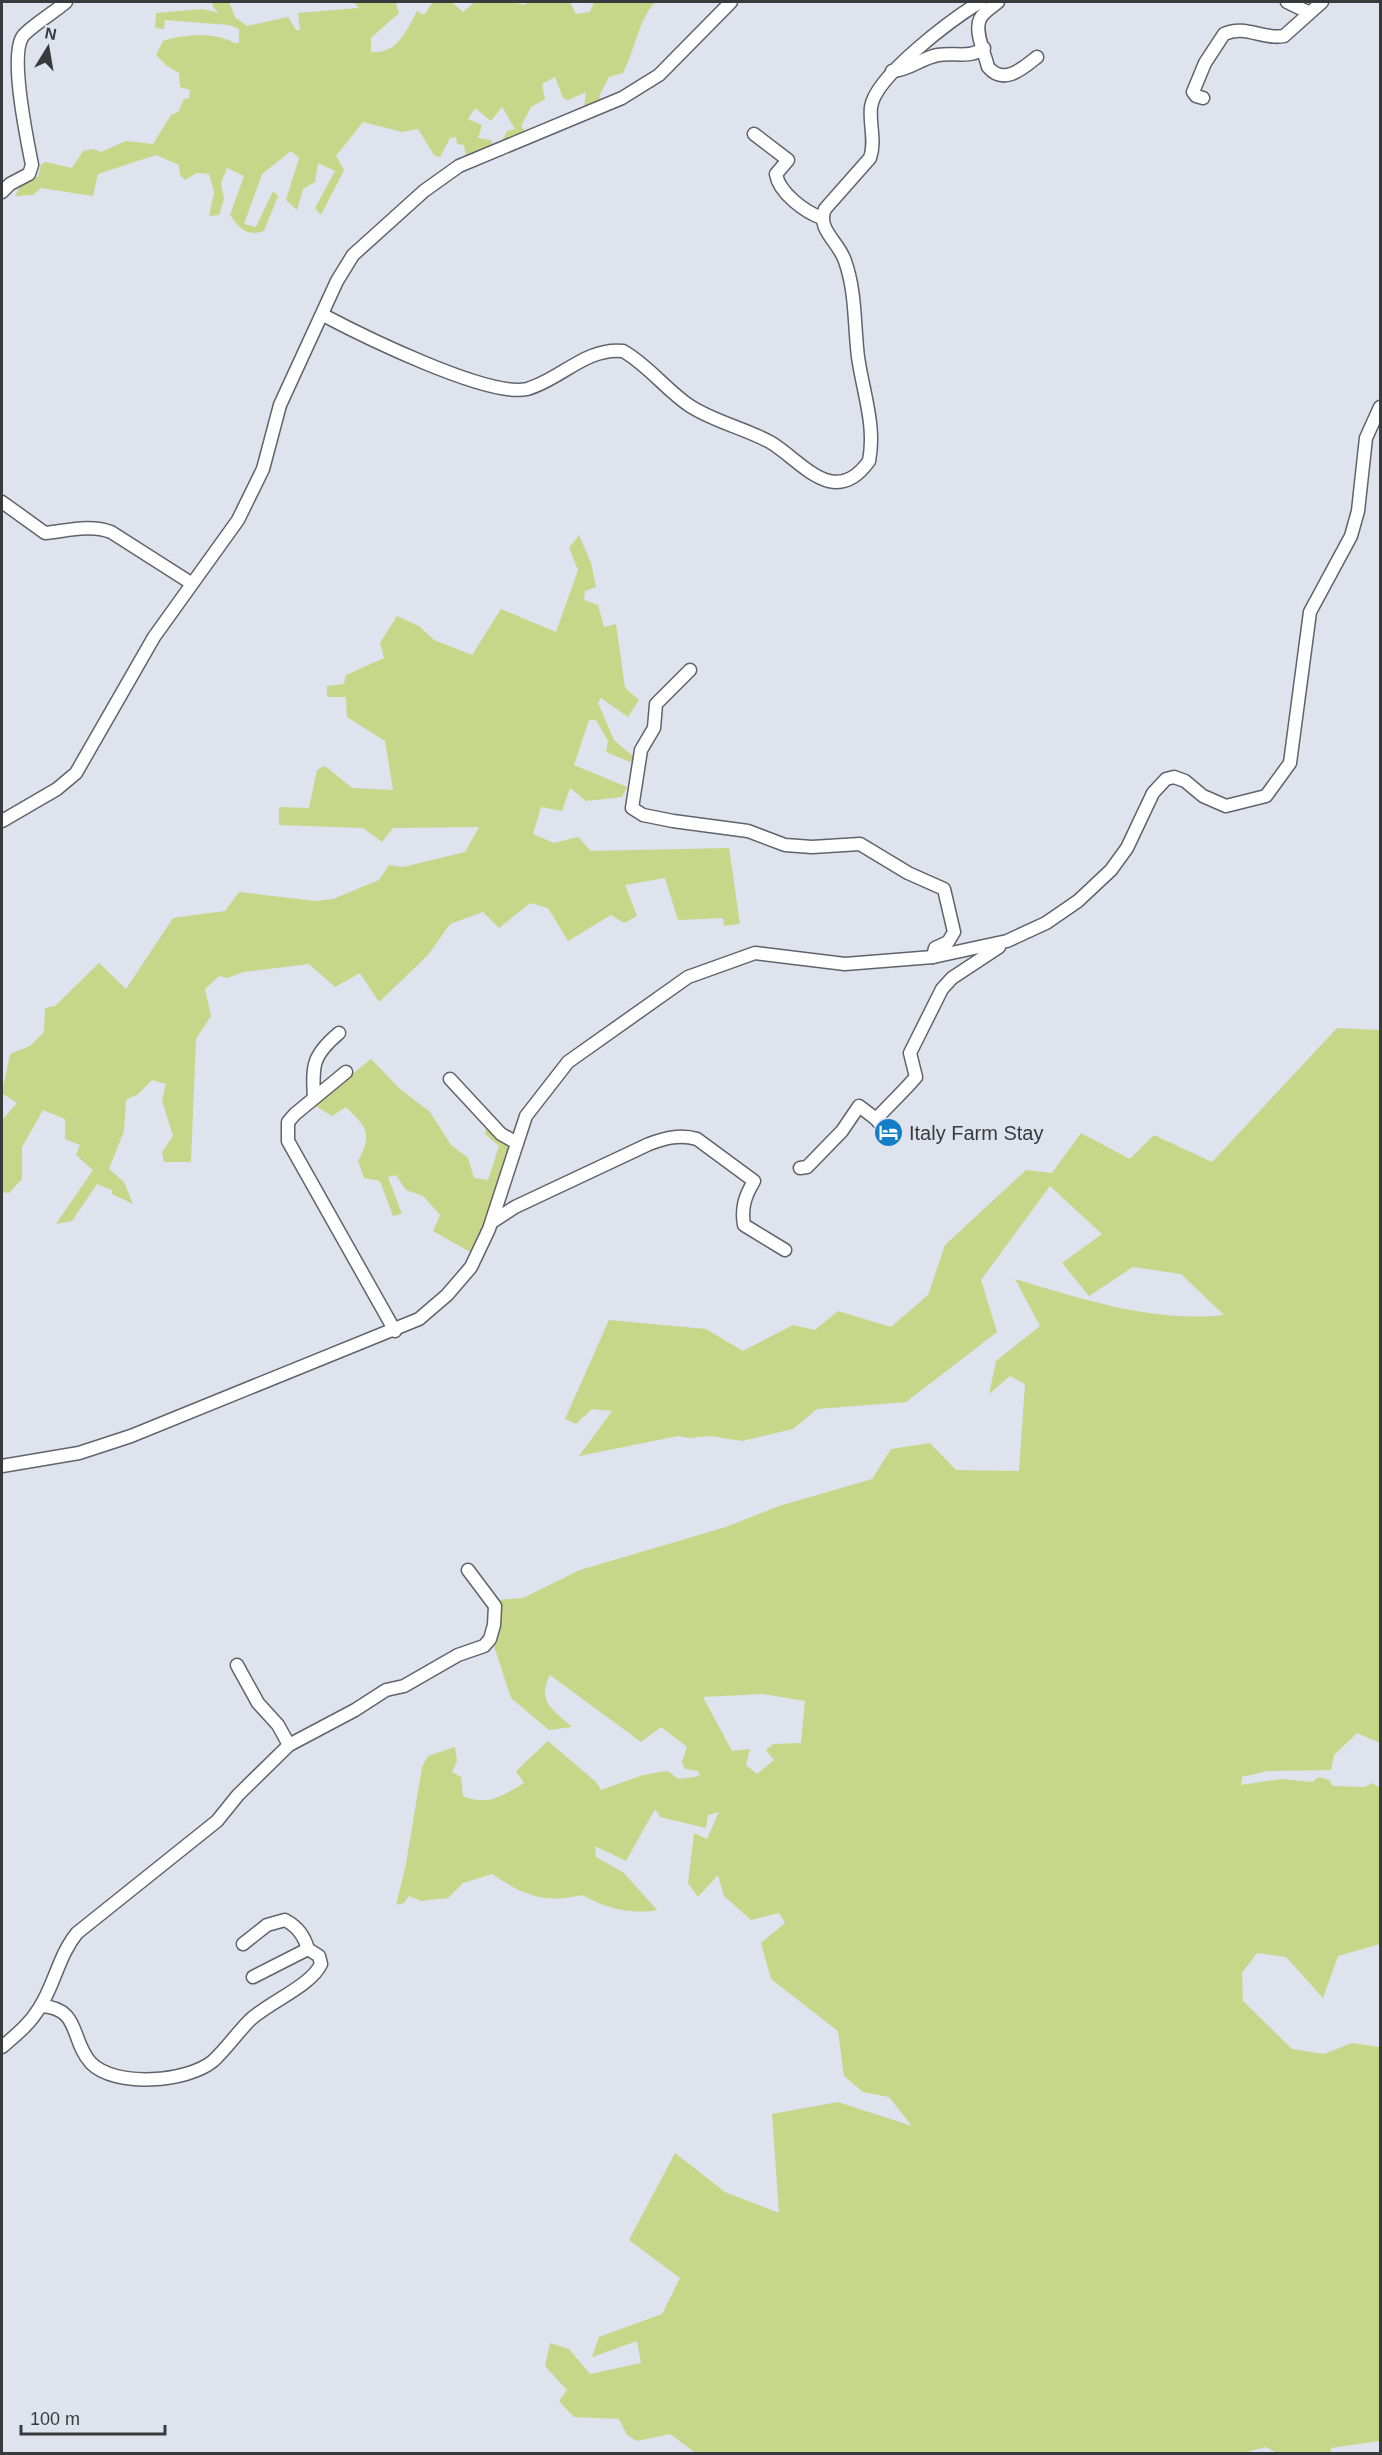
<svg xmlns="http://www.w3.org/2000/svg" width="1382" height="2455" font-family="Helvetica,sans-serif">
	<rect width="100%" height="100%" fill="#dfe3ed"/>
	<g fill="#c7d688" fill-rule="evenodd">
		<path d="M212,2H229L235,17L247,26L288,17L296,30H300L298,13L359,8L354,2H399L396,4L399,13L371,38V52C397,54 406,32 417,11L424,15L433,2H452L463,12L475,2C490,2 512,1 525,5L527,2H570L576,14L590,12L594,2H655C638,21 635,50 623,73L609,77L599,96L603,103L584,109L586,92L568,100L563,98L555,77L542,84L545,99L531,107L521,126L526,132L501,143L507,131L515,129L502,107L491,121L475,108L468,119L482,125L478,138L491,140L493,147L466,158L464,145L457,144L456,137L450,138L440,157L434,155L418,129L402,132L363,122L336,156L344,170L321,215L315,208L335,171L318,163L315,182L303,189L297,210L286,200L299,158L291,151L262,174L244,224L256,227L273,191L278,196L264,231C247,237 239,228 230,215L244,176L227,168L221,183L224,199L219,215L209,216L214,192L209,174L197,173L185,180L180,175L179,165L156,155L98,174L93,196L41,188L33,195L15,196C21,184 24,175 38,177L41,164L46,162L72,168L83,151L94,149L101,152L126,141L153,144L171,115L178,112L184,99L189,98L190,90L180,87L179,73L167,66L156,55L163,41C180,34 218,32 234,43H239V29L229,25L165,20L164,29L155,28L156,13L203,9L219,13L213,7Z"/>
		<path d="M579,535L591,563L596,587L585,591L584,600L598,605L604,627L616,624L625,688L639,700L628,717L601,698L598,703L614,740L635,758L630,762L606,752L608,741L596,720H589L574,765L627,787L622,797L586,801L570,788L562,811L541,807L533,834L554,843L578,837L591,851L729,848L740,924L724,926L723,918L678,920L665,878L625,885L637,916L624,923L611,915L568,941L548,908L530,903L499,928L483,912L450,924L428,955L379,1002L360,973L335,987L309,964L244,972L227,978L219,976L205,989L211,1016L196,1039L191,1162H164L162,1152L173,1136L162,1100L166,1084L152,1080L138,1094L126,1100L124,1131L109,1169L124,1182L133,1204L112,1194V1190L97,1184L72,1221L56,1224L93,1170L76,1155L80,1145L65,1139V1119L43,1110L22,1147V1179L9,1193L2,1192V1120L17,1103L2,1093L10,1054L30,1046L44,1032L45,1008L55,1006L99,963L126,989L173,918L225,911L239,892L314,901L333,899L379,880L389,865L403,867L465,852L479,827L393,828L382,842L363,828L279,825V807L309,808L317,770L325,766L352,788L393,790L385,741L347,717L346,697H327V686L344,684L346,675L384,658L380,643L397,616L419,626L434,640L472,655L501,609L556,632L578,570L569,548Z"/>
		<path d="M1337,1028L1380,1030V1743L1357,1733L1334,1755L1331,1770L1267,1771L1242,1777L1241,1785L1281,1779L1312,1782L1319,1777L1329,1780L1333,1786L1365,1787L1372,1783L1380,1788V1944L1338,1956L1323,1998L1286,1957L1257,1953L1242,1973L1243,2001L1292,2049L1324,2054L1352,2043L1380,2047V2441L1331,2448V2454L1277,2453L1266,2447L1238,2454H697L670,2434L637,2441L627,2435L619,2419L574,2417L559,2401L567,2390L545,2366L550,2343L569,2349L590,2374L641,2363L637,2341L592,2357L599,2337L662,2314L680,2278L629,2240L675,2153L725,2192L779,2213L772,2114L838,2102L912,2126L889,2097L863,2092L844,2076L838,2031L771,1979L761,1943L785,1923L779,1913L751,1920L724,1896L718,1875L698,1897L688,1883L694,1833L707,1839L719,1812L708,1815L706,1828L660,1817L655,1809L626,1861L595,1846L596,1857L624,1873L657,1910C631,1915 605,1908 582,1895C545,1904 523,1895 492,1874L463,1883L448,1898L421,1901L409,1896L404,1903L396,1905L406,1864L422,1767L428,1756L455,1747L457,1761L452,1772L461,1777L463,1796C488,1807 503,1795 524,1783L516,1771L548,1741L596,1782L601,1790L643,1775L667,1771L679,1779L700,1776L698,1771L685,1769L682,1762L687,1747L661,1727L641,1742L550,1675C536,1702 554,1710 572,1727L549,1730L511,1698L493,1643L498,1600L523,1598L580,1570L726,1527L779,1506L872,1479L891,1449L930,1443L956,1470L1019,1471L1025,1384L1010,1376L989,1394L996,1361L1040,1326L1015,1279C1081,1299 1154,1323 1224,1315L1181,1274L1133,1267L1089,1296L1062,1263L1102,1234L1050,1186L981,1280L997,1332L906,1402L817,1409L793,1429L742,1441L710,1436L689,1438L678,1436L579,1456L612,1411L592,1409L576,1424L565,1419L609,1320L706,1329L743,1351L793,1325L815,1330L838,1311L891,1327L928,1295L945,1245L1026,1170L1052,1173L1081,1133L1130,1159L1154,1135L1212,1162ZM763,1694L805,1701L801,1743L773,1744L766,1750L774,1760L757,1774L746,1765L750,1749L732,1751L703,1697Z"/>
		<path d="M371,1059L400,1089L430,1112L451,1145L468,1158L474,1178L488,1180L499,1146L485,1134L486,1128L511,1145L485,1224L472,1253L433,1231L440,1215L423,1196L406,1190L396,1175L388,1177L402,1214L393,1216L380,1181L364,1178L358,1161C373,1133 367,1128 346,1107L332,1116L314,1105Z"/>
	</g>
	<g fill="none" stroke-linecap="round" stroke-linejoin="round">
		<defs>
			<g id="minor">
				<path d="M998,2C992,7 983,12 980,19C974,31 985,54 988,67C1004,86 1023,68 1037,57"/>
				<path d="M1287,2L1308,12"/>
				<path d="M892,71C910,70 921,58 938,55C954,52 970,59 984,48"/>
				<path d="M1203,98L1196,96L1193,92L1205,63L1224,34C1245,24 1263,40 1284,36L1322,2"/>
				<path d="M754,134L788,160L776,174C779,193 805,212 822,218"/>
				<path d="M2,192L10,184L29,174L32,165C27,139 9,55 23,36C30,27 56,11 66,2"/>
				<path d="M323,315C361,335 488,398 527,389C560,380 586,347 623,351C648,365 666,390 690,406C715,422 744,428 770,442C801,460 834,510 869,461C876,426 863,392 858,357C854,324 856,292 845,261C839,242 816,229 825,209L870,158C876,141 869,124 871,107C875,76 954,18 980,2"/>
				<path d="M2,502L45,533C66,531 90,524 111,532L191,583"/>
				<path d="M690,670L656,704L654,728L641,750L632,808L643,815L673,821L748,831L785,845L812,847L860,844L908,873L944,889L954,932L948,942L935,948L933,957"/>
				<path d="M2,821L57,789L76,773L154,637L238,520L263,469L280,405L337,281L353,255L424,191L459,166L622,98L659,75L731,2"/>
				<path d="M346,1072L295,1114L288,1122V1141L395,1331"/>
				<path d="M450,1079L501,1134L517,1143"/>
				<path d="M314,1098C312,1064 313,1055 339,1033"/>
				<path d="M876,1119L888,1133"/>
				<path d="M800,1168L807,1167L842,1131L859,1106L876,1119C889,1105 903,1092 916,1077L910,1053L942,989L952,978L999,947"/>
				<path d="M492,1222L515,1207L649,1144C665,1138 680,1134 697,1139L754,1181C745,1196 741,1208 744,1225L785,1250"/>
				<path d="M2,1466L79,1453L131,1436L419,1319L447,1295L471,1267L489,1229L526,1116L568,1062L688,977L755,953L845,964L933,957L1007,941L1046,923L1078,901L1111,870L1127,848L1153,793L1166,779L1174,777L1185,781L1203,796L1226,806L1266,796L1290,763L1310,612L1351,536L1358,511L1366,438L1380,407"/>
				<path d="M237,1665L258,1703L278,1725L289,1745"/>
				<path d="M253,1977L308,1949"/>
				<path d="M41,2006C81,2008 70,2040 91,2063C115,2088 188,2082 213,2061C226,2049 237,2033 250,2020C269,2002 311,1986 321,1964L319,1956L308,1949C304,1936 298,1927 285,1920L267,1925L243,1944"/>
				<path d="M2,2047C16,2035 30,2024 40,2007C55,1983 59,1955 77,1933L217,1821L238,1795L289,1745L355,1710L386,1690L404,1686L458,1655L484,1646L490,1639L494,1625L495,1606L468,1570"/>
			</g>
		</defs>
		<use href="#minor" stroke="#60636b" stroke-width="15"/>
		<use href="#minor" stroke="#fff" stroke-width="12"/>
	</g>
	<defs>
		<symbol id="hotel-disc" viewBox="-11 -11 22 22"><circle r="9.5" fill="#157ec9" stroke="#dfe3ed"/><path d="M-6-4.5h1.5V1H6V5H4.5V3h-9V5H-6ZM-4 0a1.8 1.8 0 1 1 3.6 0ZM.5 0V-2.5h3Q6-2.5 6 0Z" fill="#fff"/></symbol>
	</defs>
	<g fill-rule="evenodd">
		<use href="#hotel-disc" x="872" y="1116" width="33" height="33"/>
	</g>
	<g text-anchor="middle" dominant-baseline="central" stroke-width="4.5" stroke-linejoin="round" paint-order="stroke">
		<g font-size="20" fill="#393a3e" stroke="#dfe3ed" text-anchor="start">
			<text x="909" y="1133">Italy Farm Stay</text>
		</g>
	</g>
	<rect width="1382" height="2455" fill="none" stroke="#393a3e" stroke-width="6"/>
	<g transform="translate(48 48) rotate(11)" stroke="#dfe3ed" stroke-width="4.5" paint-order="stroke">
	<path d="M0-4.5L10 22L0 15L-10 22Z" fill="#393a3e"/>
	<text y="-9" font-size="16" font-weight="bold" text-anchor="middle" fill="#393a3e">N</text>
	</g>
	<path d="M21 2425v9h144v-9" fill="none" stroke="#393a3e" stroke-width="3"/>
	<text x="30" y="2425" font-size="18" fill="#393a3e" stroke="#dfe3ed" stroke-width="4.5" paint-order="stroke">100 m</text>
</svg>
